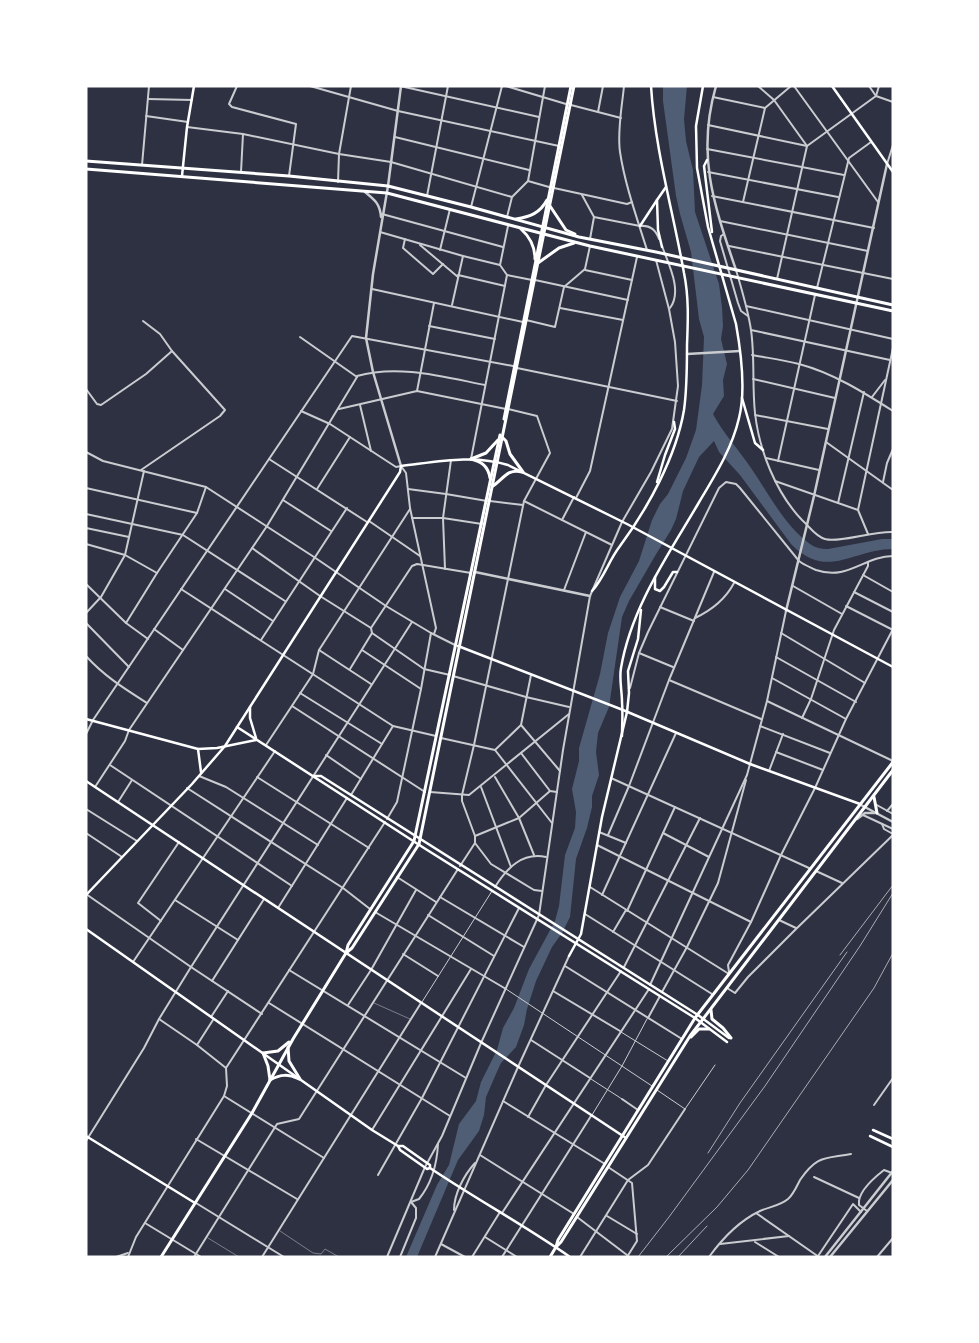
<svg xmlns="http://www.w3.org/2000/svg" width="979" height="1343" font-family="'Sofia Sans Condensed',sans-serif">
	<rect width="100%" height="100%" fill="#2d3142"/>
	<path fill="#4f5d75" d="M663,86H687L684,119L686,141L693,170L695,212L719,284L722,307L723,326L721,339L727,364L723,380L724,396L713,414C723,433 739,450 751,468C769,494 784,525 810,544C815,548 822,549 828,549L882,539H893V549C853,549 827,581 791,544L740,475L719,452L714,441L699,457L683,491L676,519L671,530L655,556L629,601L622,617L609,707L598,733L596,752L599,775L592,796V807L587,828L576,859L570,917L562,933L552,947L536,981L527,1009L524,1025L516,1047L501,1063L496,1074L486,1097L484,1115L479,1131L458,1160L417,1257H406L437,1185L449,1165L459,1124L476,1101L481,1082L497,1050L503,1028L514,1008L529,969L555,921L559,906L565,855L575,828L576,812L572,789L579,761V748L600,674L608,633L620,597L639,561L652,520L660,504L668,494L686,458L696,430L702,385L704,337L699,319L691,252L680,214L676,196L663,101Z"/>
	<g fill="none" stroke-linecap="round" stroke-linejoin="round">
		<g stroke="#caccd0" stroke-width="0.5">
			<path d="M374,1003L410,1019"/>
			<path d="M280,1231L313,1253L321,1254L325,1249L339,1257"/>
			<path d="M208,1238L239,1257"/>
		</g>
		<g stroke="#caccd0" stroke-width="1">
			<path d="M506,989L652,1086"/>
			<path d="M422,1002L492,891"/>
			<path d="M621,1032L668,1061"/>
			<path d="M591,1079L622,1099"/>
			<path d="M657,1090L685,1109L715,1065"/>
			<path d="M592,1115L622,1066L647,1019"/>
		</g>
		<g stroke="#caccd0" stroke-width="2">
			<path d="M237,86L229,104L232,107L296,124L289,176"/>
			<path d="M310,86L398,111L559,146"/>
			<path d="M400,86L539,117"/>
			<path d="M506,86L566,104"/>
			<path d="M624,86C622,107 617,131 620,152C625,185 637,218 647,250"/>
			<path d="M758,86L774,100L807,146"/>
			<path d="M794,86L878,202"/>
			<path d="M869,86L876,96L893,102"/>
			<path d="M713,97L765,108"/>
			<path d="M148,99L192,100"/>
			<path d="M571,105L621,118"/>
			<path d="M598,112L603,86"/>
			<path d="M146,116L188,122"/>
			<path d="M708,125L807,146"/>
			<path d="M187,127L243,134L339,154L391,162L512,197"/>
			<path d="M395,137L529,170"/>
			<path d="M707,149L844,175"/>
			<path d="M887,164L893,145"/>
			<path d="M142,165L149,86"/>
			<path d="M241,172L243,134"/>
			<path d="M708,172L838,197"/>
			<path d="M528,181L549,187"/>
			<path d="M338,182L339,154L351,86"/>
			<path d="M554,188L627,204L632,202"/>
			<path d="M582,195L594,217L590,239"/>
			<path d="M427,196L448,86"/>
			<path d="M712,196L874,228"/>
			<path d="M743,202L765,108L791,86"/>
			<path d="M471,207L502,86"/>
			<path d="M382,214L503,247"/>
			<path d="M507,217L512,197L528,181L545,86"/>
			<path d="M594,217L640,226C650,225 656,230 659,239"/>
			<path d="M720,221L868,251"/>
			<path d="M380,232L463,256L500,265"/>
			<path d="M724,234L721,236L720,241L738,303L741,311L748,316"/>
			<path d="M405,239L403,248L433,274L443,264"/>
			<path d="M420,245L458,277"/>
			<path d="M662,246C668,263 683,291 670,308"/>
			<path d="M729,246L893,279"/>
			<path d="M440,250L450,209"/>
			<path d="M585,270L632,280"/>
			<path d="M736,270C742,290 748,310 751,330C755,357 752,386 755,413C759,450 776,493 802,520C810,527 815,536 825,539C840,543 873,531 893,532"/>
			<path d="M458,275L505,286"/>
			<path d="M507,275L532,280"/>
			<path d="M777,279L807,146L876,96L879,86"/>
			<path d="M535,280L628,300"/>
			<path d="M817,288L849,158L871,142"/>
			<path d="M372,289L523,322"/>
			<path d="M452,305L463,256"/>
			<path d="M746,306L893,339"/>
			<path d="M560,308L623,320"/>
			<path d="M526,320L555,327L564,287L585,269L590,246"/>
			<path d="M429,326L495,339"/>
			<path d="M751,330L890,360"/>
			<path d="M300,337L357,377"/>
			<path d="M752,355C768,358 784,360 799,364C833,373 863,392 893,411"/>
			<path d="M517,368L677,401"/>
			<path d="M357,376C398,364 444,377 485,385"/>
			<path d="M753,379L835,398"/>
			<path d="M86,389L97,404L101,405L146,374L172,351"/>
			<path d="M417,391L434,303"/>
			<path d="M872,397L885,380"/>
			<path d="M360,405L371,451"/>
			<path d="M339,409L417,391L506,409"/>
			<path d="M301,411L330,424L396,467L401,466L406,473L410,508L436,628L434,634"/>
			<path d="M755,415L828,429"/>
			<path d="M826,442L893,490"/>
			<path d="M86,452L103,461L206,487L314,557L386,606L431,633L455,645"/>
			<path d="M766,458L819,470"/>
			<path d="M269,459L367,522"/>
			<path d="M471,459L507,275L500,265L508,226"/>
			<path d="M778,461L815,295"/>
			<path d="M141,470L220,416L225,410L172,351L160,334L143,321"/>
			<path d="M775,481L858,510"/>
			<path d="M883,482L887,463L893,449"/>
			<path d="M86,488L197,513"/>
			<path d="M317,489L350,437"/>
			<path d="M408,489L446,494L487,501"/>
			<path d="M576,498L590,471L637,257"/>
			<path d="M283,500L331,531"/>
			<path d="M490,501L523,505"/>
			<path d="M524,501L612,545"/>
			<path d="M838,503L864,392"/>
			<path d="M86,514L183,535L285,601"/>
			<path d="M412,518H443L482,524"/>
			<path d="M562,520L574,497"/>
			<path d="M369,521L420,556"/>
			<path d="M86,528L129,537"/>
			<path d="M868,534L858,510L893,348"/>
			<path d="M86,544L125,555L157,573"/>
			<path d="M252,548L320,596L371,628L372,633L424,669L450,675"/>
			<path d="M445,569L443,518L451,460"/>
			<path d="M863,575L893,592"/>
			<path d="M86,584L126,623L148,639"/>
			<path d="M793,586L842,614"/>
			<path d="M181,589L393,726L436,736"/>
			<path d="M225,589L273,621"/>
			<path d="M564,590L586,532"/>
			<path d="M854,592L893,612"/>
			<path d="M846,606L893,630"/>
			<path d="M660,607L694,621"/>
			<path d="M86,613L101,597L125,555L144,471"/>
			<path d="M695,618C712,610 725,600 734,583"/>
			<path d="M86,623L129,667"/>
			<path d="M126,623L157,573L197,513L206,487"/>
			<path d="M371,628L412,566L417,564L471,573"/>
			<path d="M154,629L183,650"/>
			<path d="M781,633L865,683"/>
			<path d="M261,640L347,508"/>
			<path d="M319,650L371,684"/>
			<path d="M362,650L421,689"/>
			<path d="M639,653L673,667"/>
			<path d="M86,656C104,676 125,689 147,703"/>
			<path d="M776,657L856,702"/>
			<path d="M350,669L372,633"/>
			<path d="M453,676L526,697L569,707"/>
			<path d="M772,678L846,719"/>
			<path d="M669,680L761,719"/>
			<path d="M630,688L639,653L648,632L719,488L726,482L736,484L740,488L799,561C804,565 810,567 816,570C848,581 864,556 893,556"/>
			<path d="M300,693L382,744"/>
			<path d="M767,701L893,761"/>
			<path d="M292,706L425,792"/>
			<path d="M802,718L811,699L834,630L868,566V562"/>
			<path d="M521,725L560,771"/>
			<path d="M760,726L830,753"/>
			<path d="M86,734L93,720L352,336L513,366"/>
			<path d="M441,738L495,750L552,823"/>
			<path d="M266,745L313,674L319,650L410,509"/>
			<path d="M495,750L521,725L531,675"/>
			<path d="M776,752L823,770"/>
			<path d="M521,753L550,791L557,792"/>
			<path d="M326,755L361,779"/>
			<path d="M110,765L292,886"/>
			<path d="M769,771L783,734"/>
			<path d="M199,776L226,787L318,845"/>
			<path d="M257,777L369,848"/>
			<path d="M495,777L519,818L534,855"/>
			<path d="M611,778L809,868"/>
			<path d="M95,787L125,741L129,730L267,526L357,377"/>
			<path d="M481,787L511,867"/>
			<path d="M187,788L343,888L370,909"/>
			<path d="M430,792L469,795L569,714"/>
			<path d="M351,795L393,726"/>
			<path d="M118,802L132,780"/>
			<path d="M875,804L893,814"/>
			<path d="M86,809L137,841"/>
			<path d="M887,811L893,804"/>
			<path d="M863,815L893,829"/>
			<path d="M387,819L397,802L421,689L431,633"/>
			<path d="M882,824L884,829L893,834"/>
			<path d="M599,832L626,843"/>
			<path d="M86,833L122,857"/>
			<path d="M663,833L709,857"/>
			<path d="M608,835L629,786L669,680L714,572"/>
			<path d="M475,836L519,818L550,791"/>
			<path d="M475,843L491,864L534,890L542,891"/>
			<path d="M597,845L751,922"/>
			<path d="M460,866L475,843V836L462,801V795L474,745L524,501L550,453L537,416L508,409"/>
			<path d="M816,871L842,883"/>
			<path d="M397,877L436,902"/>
			<path d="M495,887C507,868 522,852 546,857"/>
			<path d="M590,887L729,974"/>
			<path d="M86,894L191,967L262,1014"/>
			<path d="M602,895L676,733"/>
			<path d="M440,897L524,947"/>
			<path d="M175,900L238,940"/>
			<path d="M278,908L347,798"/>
			<path d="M627,911L675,807"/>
			<path d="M375,912L506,989"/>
			<path d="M585,914L712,994"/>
			<path d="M428,915L494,956"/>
			<path d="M779,920L796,928"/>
			<path d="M161,921L138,903L179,842"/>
			<path d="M613,932L626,910"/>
			<path d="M403,954L438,976"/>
			<path d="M133,962L275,751"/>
			<path d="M565,966L682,1039"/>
			<path d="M624,967L700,818"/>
			<path d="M289,970L466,1078"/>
			<path d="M729,972L728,965L751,922L781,855L815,788L846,719L893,629"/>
			<path d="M212,981L264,899"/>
			<path d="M650,985L747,775L767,701L786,611"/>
			<path d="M727,988L735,993L748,977L795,930L893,835"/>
			<path d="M553,991L620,1031"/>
			<path d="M662,992L687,947L718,883L746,780"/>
			<path d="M269,1003L450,1116"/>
			<path d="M348,1005L371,970L416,890"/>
			<path d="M211,1017L228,991"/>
			<path d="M648,1018L660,996"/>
			<path d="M531,1040L590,1078"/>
			<path d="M197,1045L213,1020"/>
			<path d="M226,1068L385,822"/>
			<path d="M224,1096L324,1158"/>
			<path d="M622,1099L638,1110"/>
			<path d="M503,1101L605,1164"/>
			<path d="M874,1105L893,1078"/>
			<path d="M528,1117L546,1085L621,971"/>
			<path d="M372,1130L471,969"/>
			<path d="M196,1139L297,1199"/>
			<path d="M86,1141L144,1048L159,1019L191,967L412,622"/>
			<path d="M480,1155L574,1214"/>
			<path d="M608,1167L632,1183L637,1241L627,1257"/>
			<path d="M378,1175L422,1098L519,908"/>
			<path d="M814,1177L859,1198"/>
			<path d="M196,1203L284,1257"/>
			<path d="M454,1210C454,1194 464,1175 475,1163"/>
			<path d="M867,1211L859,1205C857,1192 875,1177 884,1170L892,1173"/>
			<path d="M502,1213L649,989"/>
			<path d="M756,1213L819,1257"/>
			<path d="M607,1216L637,1234"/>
			<path d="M577,1217L627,1255"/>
			<path d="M145,1223L201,1257"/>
			<path d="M485,1237L517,1257"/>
			<path d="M755,1242L779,1257"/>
			<path d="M441,1244L465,1257"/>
			<path d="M720,1244L789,1236"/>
			<path d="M818,1256L853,1204L861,1212"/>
			<path d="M116,1257L128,1253"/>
			<path d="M128,1257L136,1237L224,1096L227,1086L226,1068L197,1045L159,1019"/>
			<path d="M194,1257L277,1124L299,1119L458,869"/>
			<path d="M262,1257L421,1003"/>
			<path d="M387,1257L425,1167L442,1136L481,1043L539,915L563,750L590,596L622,522L651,472L672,429L678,386L675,342L669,309L656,260"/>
			<path d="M400,1257L416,1218V1208L411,1202L419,1199C432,1183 437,1164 438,1144"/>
			<path d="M435,1257L518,1067L569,956"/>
			<path d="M472,1257L500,1212"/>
			<path d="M502,1257L591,1116"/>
			<path d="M580,1257L628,1180L648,1165L685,1109"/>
			<path d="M709,1257C722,1239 739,1221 760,1211C768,1207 780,1206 788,1199C793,1195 797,1186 800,1180C817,1155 824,1159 851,1154"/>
			<path d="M877,1257L893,1238"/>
		</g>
		<g stroke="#caccd0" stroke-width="2.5">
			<path d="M716,86C696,155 714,205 736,270"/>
			<path d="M365,192C375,200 380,204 381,217"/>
			<path d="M687,354L740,351"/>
			<path d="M401,466L373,372L366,338L373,274L388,186L401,86"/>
			<path d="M475,572L590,596"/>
			<path d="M786,611L814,496L887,164"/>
			<path d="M861,805L893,822"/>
			<path d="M857,819L865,813H875"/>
			<path d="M825,1257L893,1171"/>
			<path d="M830,1257L893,1180"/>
		</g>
		<g stroke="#fff" stroke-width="2.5">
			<path d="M832,86L893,172"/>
			<path d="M707,160L704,166L712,232"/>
			<path d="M182,176L187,127L194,86"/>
			<path d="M640,226L657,200"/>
			<path d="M662,247L658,230L657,200L666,187"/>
			<path d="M742,398L755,443L763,450"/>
			<path d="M657,482L665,455L675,429L674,422"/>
			<path d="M655,577V589L660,591L664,587L673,572H677"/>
			<path d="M592,591C604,578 609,560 620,546C648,508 676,457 684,410C687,389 687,366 687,345C688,321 689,297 684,273C673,211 655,150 651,86"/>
			<path d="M458,646L623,710L750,764L860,804"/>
			<path d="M250,707V718L256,738"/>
			<path d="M86,719L198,749L217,748L256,740"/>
			<path d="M237,727L424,848L695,1018L727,1042"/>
			<path d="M622,736C622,725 623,714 622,702C622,691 619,679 621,668C631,608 668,555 698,504C714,477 732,449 739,418C746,391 741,352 736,324L708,227L697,168L696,126L703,86"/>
			<path d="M198,749L201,772"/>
			<path d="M314,776H321L698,1015L729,1038"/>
			<path d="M86,781L626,1138"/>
			<path d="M86,895L192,784L225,746L400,472L401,466C436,462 473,454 508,465L627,524L893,667"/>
			<path d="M86,929L372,1130L398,1146H403L427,1163L430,1165V1168"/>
			<path d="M569,956L581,934L602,817L627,712L629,693L628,671L638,639L641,610"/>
			<path d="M873,1130L893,1139"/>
			<path d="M86,1136L195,1203"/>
			<path d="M870,1136L893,1147"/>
			<path d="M398,1146L400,1150L427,1169L430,1168C476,1199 524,1225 570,1257"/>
		</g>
		<g stroke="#fff" stroke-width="3">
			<path d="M86,161L289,176L388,186L471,207L579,237L656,252L893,305"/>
			<path d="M86,169L387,193L590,246L893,311"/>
			<path d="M550,206L566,230L575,234"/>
			<path d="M516,219C530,217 540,213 547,200"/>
			<path d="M521,229C530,237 535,247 535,259"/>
			<path d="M538,263L559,248L574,243"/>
			<path d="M504,419L571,86"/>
			<path d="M502,437L506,441L510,454L523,472"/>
			<path d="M471,459L486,453L498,440"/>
			<path d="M471,459C482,462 488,466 490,478"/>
			<path d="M493,486C503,479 508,468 522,472"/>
			<path d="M874,797L877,813"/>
			<path d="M346,953L348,945L414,841L500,435"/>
			<path d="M711,1010L712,1019L723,1028L731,1038"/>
			<path d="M691,1037L699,1029H709"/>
			<path d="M288,1047L289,1061L300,1079"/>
			<path d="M270,1080L268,1066L263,1053L278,1051L289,1042"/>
			<path d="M270,1080C281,1074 288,1074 299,1079"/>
			<path d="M556,1247L561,1242L690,1036L893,770"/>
			<path d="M161,1257L252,1113L293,1039L346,953L352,948L419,844L574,86"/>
			<path d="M550,1257L556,1247L558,1240L695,1018L893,762"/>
		</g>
		<g stroke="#abadb3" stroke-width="1">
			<path d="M840,955L893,885"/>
			<path d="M708,1153L740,1103L847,952"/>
			<path d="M638,1257L669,1217L765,1086L860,946L893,893"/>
			<path d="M666,1257L717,1207L748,1170L874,988L893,953"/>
			<path d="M678,1257L707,1226"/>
		</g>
	</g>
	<rect width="979" height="1343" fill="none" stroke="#ffffff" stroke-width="175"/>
</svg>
